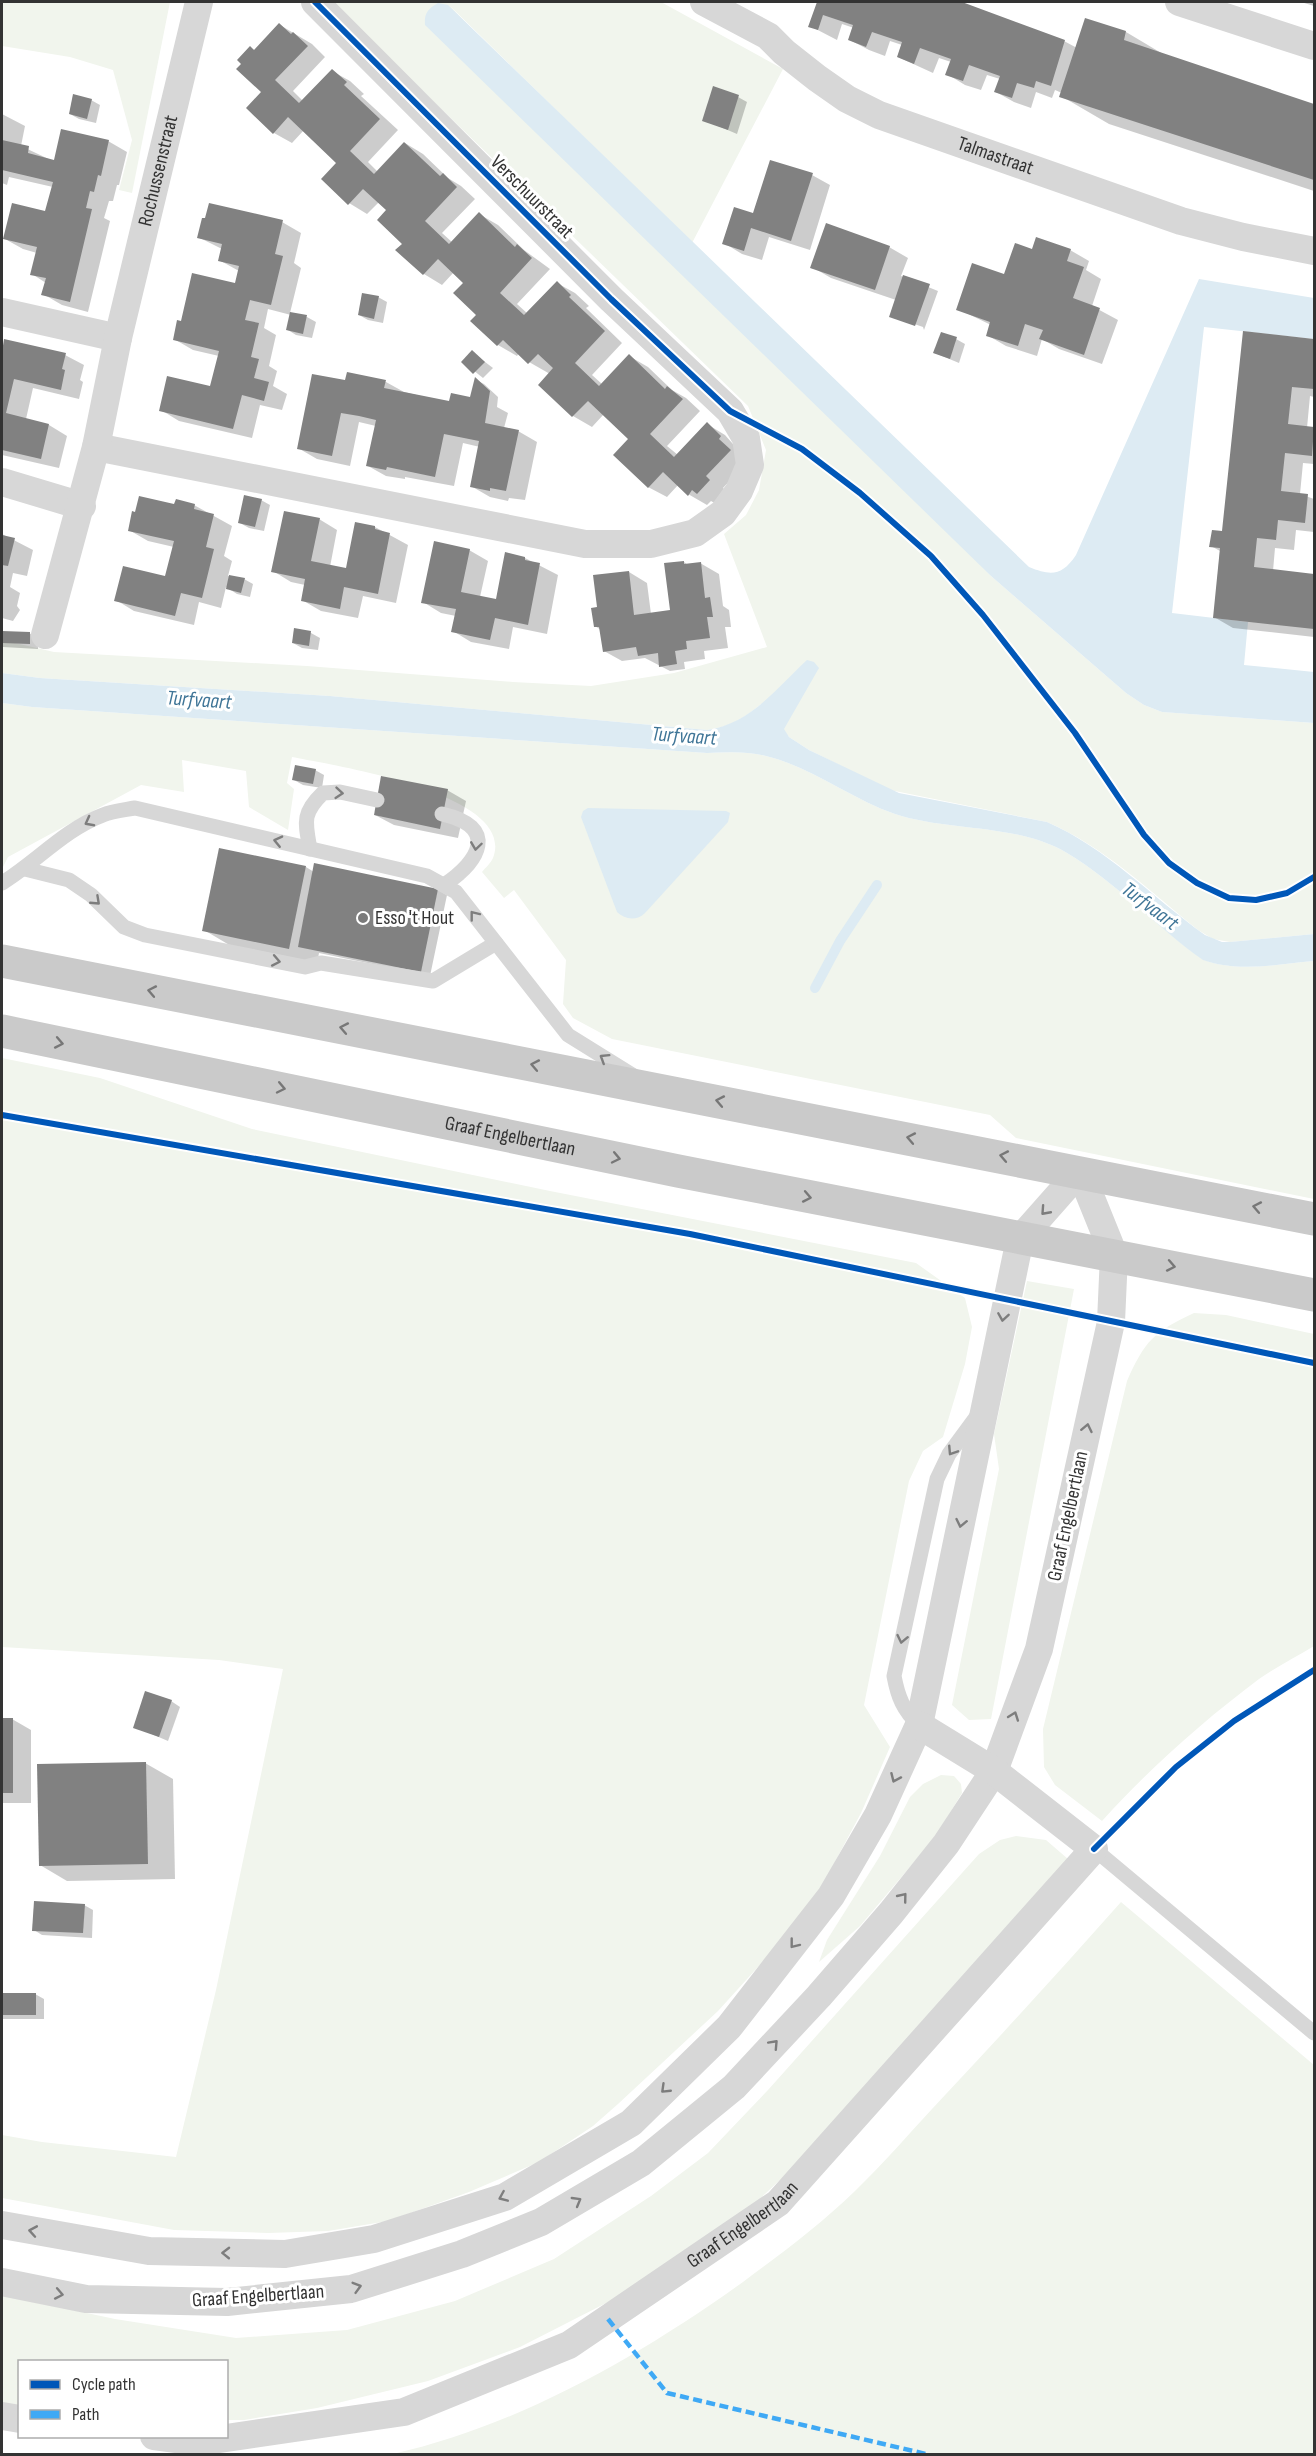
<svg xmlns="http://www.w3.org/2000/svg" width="1316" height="2456" font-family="'Sofia Sans Condensed',sans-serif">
	<rect width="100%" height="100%" fill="#fff"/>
	<g fill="#f1f5ed">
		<path d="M2,2H170L132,193L119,190L132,140L113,70L70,57L2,46Z"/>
		<path d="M331,2H661L783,69L692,243L449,5L991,576L1126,693L1144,705L1162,712L1314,723V934L1230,942L1213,939L1198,930C1151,892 1103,846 1047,822L890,790L809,750L789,737L761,704C745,718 729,727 707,730L330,696L40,678L2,673V640L54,652L307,666L513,682L591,686L674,673L767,647L724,534L746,515L759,490L766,450L748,406Z"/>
		<path d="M2,703L32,707L707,753C727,752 747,751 766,756C812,767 851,799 895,814C950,832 1016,823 1067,853C1117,883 1156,927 1204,960C1239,973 1277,964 1314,961V1199L1016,1138L990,1115L612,1039L573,1018L563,1004L566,960L514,890L504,898L482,872C485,868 491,863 493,858C518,793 331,765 292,757L287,783L294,789L288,830L249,807L246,771L182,760L184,792L141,785L8,857L2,869Z"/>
		<path d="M2,1058L100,1078L252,1129L550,1191L916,1263L965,1298L972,1327L965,1364L943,1437L923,1451L909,1481L864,1705L890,1747L861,1813L822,1886L786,1936L718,2011L618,2104L593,2126L539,2162L469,2192L388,2221L328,2231L268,2233L174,2230L2,2198V2135L42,2142L176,2157L216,1990L283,1669L219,1660L2,1647Z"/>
		<path d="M1027,1281L1074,1289L991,1719L969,1720L952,1705L999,1469L994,1434Z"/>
		<path d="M1194,1313L1226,1315L1314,1334V1646C1296,1657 1276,1667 1259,1679C1203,1721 1149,1769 1102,1821L1055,1785L1044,1767L1043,1729L1127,1381C1145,1341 1153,1332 1194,1313Z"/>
		<path d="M941,1775L954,1776L961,1784L962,1793L936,1836L860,1926L819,1962L827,1940L880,1856L910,1797L923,1784Z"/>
		<path d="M1016,1836L1046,1840L1068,1859L813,2149L749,2209L614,2299L520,2347L428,2381L317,2408L244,2420H227L226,2362H20L19,2407L2,2406V2295L115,2319L236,2338L347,2330L455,2301L554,2259L651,2196L708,2153L768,2090L979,1854L1000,1840Z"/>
		<path d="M1121,1902L1314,2065V2454H393C520,2425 638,2357 743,2282C782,2253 820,2225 855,2191C882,2165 907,2136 932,2109C996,2041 1059,1972 1121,1902Z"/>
	</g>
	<g fill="#ddebf3">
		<path d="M438,3L448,5L1029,567C1051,576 1062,576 1076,555L1199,279L1314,298V339L1204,327L1172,613L1248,622L1244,665L1314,672V723L1162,712L1144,705L1126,693L991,576L425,25C424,13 428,9 438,3Z"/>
		<path d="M807,660L814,662L819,668L784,729L789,737L809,750L899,793L1047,822C1107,848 1153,898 1205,935L1222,942H1230L1314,934V961C1277,964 1240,973 1203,960C1156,927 1117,883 1067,853C1016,823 950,832 895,814C851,799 812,767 766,756C747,751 727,752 707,753L32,707L2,703V673L40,678L330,696L707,730C750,724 777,688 807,660Z"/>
		<path d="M588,808L726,811L730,813L728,822L645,913C637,921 625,920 617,912L581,817L583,811Z"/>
	</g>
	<g fill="#0003">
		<path d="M819,2H956L1064,41L1077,48L1086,20L1126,32L1168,57L1314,105V191L1109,124L1061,96L1062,93L1055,90L1052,98L1036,92L1031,108L1014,102L996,92L1000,79L987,75L981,90L965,85L947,74L951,62L939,58L933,73L898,57L902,45L890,41L885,56L869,50L850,40L854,28L842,24L837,40L810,26Z"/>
		<path d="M1301,2H1314V6Z"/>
		<path d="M280,25L312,44L325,57L293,91L303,101L332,71L350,81L364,94L361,96L398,130L368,162L378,172L405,143L423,154L448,178L461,186L475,199L442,233L453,243L479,214L498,225L524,250L550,269L517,304L528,314L557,283L575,293L589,306L586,308L622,343L592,375L602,384L629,356L648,367L672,390L686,398L700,411L667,446L678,455L707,424L725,435L748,461L723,488L727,491L716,504L711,501L707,505L688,494L678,485L667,497L648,487L630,439L604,414L592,427L573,416L540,385L550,374L529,362L519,353L517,356L498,345L473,321L478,315L465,283L454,272L442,285L424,274L404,244L389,210L379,202L367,214L349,203L338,163L304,130L292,143L274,133L263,92L243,64L250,48L256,51Z"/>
		<path d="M738,97L747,102L737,134L704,120Z"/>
		<path d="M91,100L100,105L96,123L79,119L70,114Z"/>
		<path d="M2,114L25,126L21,146L55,162L108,141L127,152L119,185H117L113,201H109L104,218L110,221L88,312L62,305L43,294L46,283L32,274L37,253L23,249L5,239L46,213L53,187L9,177L7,185L2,183Z"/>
		<path d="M812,175L830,185L810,250L769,237L762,260L742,254L724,243L754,215Z"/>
		<path d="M282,222L301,233L294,263L301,268L290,313L307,317L316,322L312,338L296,335L288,330L291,315L268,309L264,328L276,335L269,366L277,371L273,386L287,394L282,410L260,405L252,438L179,421L161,410L211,388L219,356L193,350L174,339L182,323L236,285L239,271L219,260L222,249L198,237Z"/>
		<path d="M889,247L908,258L901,276L938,291L924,330L923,327L891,316L896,300L831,278L812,267Z"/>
		<path d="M1033,250H1070L1089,261L1086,270L1101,279L1092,306L1118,320L1102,364L1059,349L1042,339L1037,356L1006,346L987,335L991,325L958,309L1005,276Z"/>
		<path d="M378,297L387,302L383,323L368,320L359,315Z"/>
		<path d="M1245,333L1314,341V397L1310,396L1307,428L1314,429V464L1303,463L1300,494L1314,499V532L1296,530L1294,550L1275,548L1273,571L1314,575V637L1233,628L1214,617L1220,551L1211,546L1223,533Z"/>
		<path d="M956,339L965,344L959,363L935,353Z"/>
		<path d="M6,341L65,355L84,365L80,380L83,382L79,399L33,388L26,419L49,425L67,436L59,468L2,455V358Z"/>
		<path d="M472,352L493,368L483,378L463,362Z"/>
		<path d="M349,374L386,382L404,392L450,403L471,399L476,380L484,384L498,397L497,407L508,413L504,428L518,431L537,442L525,500L509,498L508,501L490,497L471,486L480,447L463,443L454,486L405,477V479L386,476L368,466L376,426L359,422L350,466L317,459L298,448L346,382Z"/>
		<path d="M261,500L270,505L264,531L249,528L240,523Z"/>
		<path d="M194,505L232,526L224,556L232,561L228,576L244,579L253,584L250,597L237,594L226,587L221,608L199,602L194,625L134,611L116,600L166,578L174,547L148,541L129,530L175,506Z"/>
		<path d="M319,519L337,530L330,567L347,570L375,527L408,545L396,603L363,596L358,618L321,611L302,600L305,585L291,582L273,571Z"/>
		<path d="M2,534L33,550L27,576L13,573L10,587L20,593L17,606L20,610L13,621L2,618Z"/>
		<path d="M469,550L488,561L480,597L497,601L525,558L558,575L547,634L513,627L509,649L471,642L453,631L456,616L441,613L423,602Z"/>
		<path d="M684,562L688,565L700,563L719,574L723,606L729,610L731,627H725L728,648L704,651L705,659L684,662L685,669L670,671L645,658L622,661L604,651L601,630L595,626L599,609L629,572L647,583L651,614L672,611Z"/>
		<path d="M295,630L311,633L320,638L318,650L302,648L293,643Z"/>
		<path d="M2,632L29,633L38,638V649L3,647L2,646Z"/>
		<path d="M315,770L324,775L322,788L303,785L294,780Z"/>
		<path d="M447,790L466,801L458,838L394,825L375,815Z"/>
		<path d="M306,867L314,872L438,890L447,895L430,976L319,953L317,964L231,946L204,930Z"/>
		<path d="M171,1701L180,1707L168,1741L135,1727Z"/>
		<path d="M2,1719H12L31,1730V1803H2Z"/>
		<path d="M145,1763L173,1779L175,1879L67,1881L40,1865Z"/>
		<path d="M84,1905L93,1910L92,1938L42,1935L34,1930Z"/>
		<path d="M2,1994H35L44,1999V2019H2Z"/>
	</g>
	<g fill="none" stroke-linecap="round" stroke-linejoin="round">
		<path stroke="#ddebf3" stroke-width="10" d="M815,988L840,941L877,885"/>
	</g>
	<g fill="#818181">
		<path d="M817,2H962L1065,40L1051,86L1036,81L1034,88L1017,83L1012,98L994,92L1000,76L969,65L963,81L945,75L951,59L920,48L914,64L897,57L902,42L872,32L866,47L848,40L853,25L823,15L818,30L808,27Z"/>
		<path d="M1085,18L1126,31L1124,40L1314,104V180L1059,97Z"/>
		<path d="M279,23L291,34L293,32L308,46L275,80L299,103L332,69L347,82L344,85L380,119L350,151L374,174L404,142L440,176L443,173L457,187L425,221L449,244L479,212L515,247L517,244L532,258L500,293L524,315L557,281L571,295L569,297L605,331L575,363L599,386L629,354L665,389L667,386L683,399L650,434L674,457L707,422L721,436L719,439L731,450L706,476L710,480L697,494L692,490L688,496L663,472L648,488L613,455L628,439L588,401L572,417L538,385L553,368L538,354L528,364L503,340L497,346L470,321L476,315L453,293L463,283L438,259L423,275L395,250L402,244L377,220L386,210L363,189L348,205L321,179L336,163L288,117L273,134L246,108L261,92L236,69L241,64L237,60L250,46L254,50Z"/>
		<path d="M713,86L739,95L728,130L702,121Z"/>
		<path d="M73,94L92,99L87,119L69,114Z"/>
		<path d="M61,129L109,140L101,176L98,175L94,192L90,191L86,208L92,209L70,302L41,295L46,278L30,275L37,247L3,239L12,203L45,211L53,182L2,170V140L29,146L28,153L54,160Z"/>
		<path d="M770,160L813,173L791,241L751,228L744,251L722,244L734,207L753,213Z"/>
		<path d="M209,203L283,220L275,254L283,256L271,305L250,300L245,320L259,323L251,357L259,359L254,378L269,382L264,401L242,395L233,429L159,411L167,376L210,386L219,351L173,340L177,320L181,321L192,273L235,283L239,266L218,261L222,244L197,238L202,218H205Z"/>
		<path d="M826,223L890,246L875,290L810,268Z"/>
		<path d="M1036,237L1071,249L1067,261L1084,267L1073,298L1100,308L1084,355L1039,339L1043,330L1025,324L1018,346L986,336L990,322L956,310L972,263L1004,274L1015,243L1032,249Z"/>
		<path d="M903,275L930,284L915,326L889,317Z"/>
		<path d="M362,293L379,296L374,319L358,315Z"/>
		<path d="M290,312L307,315L303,334L286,330Z"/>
		<path d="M1243,331L1314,339V389L1292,387L1288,424L1314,427L1312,456L1285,453L1281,491L1308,494L1305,523L1278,520L1276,540L1257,538L1254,567L1314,574V629L1213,618L1220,548L1209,547L1212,530L1222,531Z"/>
		<path d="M941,332L957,337L950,359L933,353Z"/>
		<path d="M4,339L66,353L62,369L65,370L61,390L14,379L6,413L49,424L41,459L2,450V352Z"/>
		<path d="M472,350L485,362L473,374L461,362Z"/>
		<path d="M347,372L386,380L384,388L449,401L451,393L470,397L475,377L490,391L485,423L519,430L506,491L490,488V491L470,487L479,441L444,434L435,477L387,467L386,470L366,466L376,420L359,416L341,413L332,456L297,449L312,374L345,380Z"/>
		<path d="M244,495L262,499L255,527L238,523Z"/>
		<path d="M139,496L174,504L176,499L195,504L194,509L214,514L206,547L214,549L202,598L181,593L175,616L114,601L123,566L165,576L174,541L128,531L132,511L135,512Z"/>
		<path d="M284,511L320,518L311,561L346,568L355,522L375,526V529L390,533L378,594L344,587L340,609L301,601L305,579L271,572Z"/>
		<path d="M2,535L15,538L8,566L2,565Z"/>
		<path d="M434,541L470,549L461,592L496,599L505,552L525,557V560L540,563L528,625L495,618L490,640L451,632L456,609L421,603Z"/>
		<path d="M684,561V564L701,562L705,598L710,597L713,617H707L710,638L686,641L687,649L675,651L677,664L659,667L658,653L638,656L636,647L603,652L599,627H594L591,608L597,607L593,575L629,571L634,615L670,610L664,563Z"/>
		<path d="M229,575L245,578L241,593L226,589Z"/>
		<path d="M294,628L311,631L309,646L292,643Z"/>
		<path d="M2,631L30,632V644L2,643Z"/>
		<path d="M295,765L316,769L313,784L292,780Z"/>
		<path d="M381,776L448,789L440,829L374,815Z"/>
		<path d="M219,848L306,866L289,949L202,931Z"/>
		<path d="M314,863L438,889L421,972L298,947Z"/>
		<path d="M145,1691L172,1700L159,1737L133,1728Z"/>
		<rect x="2" y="1718" width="11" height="75"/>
		<path d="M146,1762L148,1864L39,1866L37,1764Z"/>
		<path d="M34,1901L85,1904L83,1933L32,1931Z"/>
		<rect x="2" y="1993" width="34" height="22"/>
	</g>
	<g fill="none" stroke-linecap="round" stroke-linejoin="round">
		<g stroke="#d7d7d7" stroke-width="15">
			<path d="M442,814C499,827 480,861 444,885"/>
			<path d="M310,849C305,822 302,813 323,793L340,792L377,800"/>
			<path d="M25,869L69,880L91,895L124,927L145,935L305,967L321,963L433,981L496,943"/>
			<path d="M2,883C35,863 65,829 103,815C112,811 124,810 135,808L427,876L456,892L568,1035L634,1076"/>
			<path d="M919,1725C903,1710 898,1697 894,1676L937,1479L949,1454L977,1416"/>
			<path d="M1094,1849L1314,2033"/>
		</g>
		<g stroke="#d7d7d7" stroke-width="28">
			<path id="s1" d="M704,2L768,36L784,52L817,78L847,99L879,115L1181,221L1243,237L1314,251"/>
			<path d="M1179,2L1314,46"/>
			<path d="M2,312L118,338"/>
			<path d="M96,447L585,544H651L695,533L723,513L739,491L750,465L746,438L730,411L611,299L315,2"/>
			<path d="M2,482L82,506"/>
			<path id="s2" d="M45,635L96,447L118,338L199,2"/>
			<path d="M2,2225L149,2251L285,2254L374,2239L505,2197L631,2123L729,2027L831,1896L878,1815L919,1725L1020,1239L1080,1171L1114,1255L1111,1322L1039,1649L994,1771L946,1844L891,1913L819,1996L734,2087L641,2163L541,2222L462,2254L351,2289L227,2302L86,2299L2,2282"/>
			<path d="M2,2416L20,2419"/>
			<path id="s3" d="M154,2436L199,2442L404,2412L569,2345L778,2203L1094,1849L994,1771L919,1725"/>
		</g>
		<g stroke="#cacaca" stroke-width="33">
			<path d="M2,961L1314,1219"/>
			<path id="s4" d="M2,1031L678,1171L1314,1295"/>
		</g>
		<path stroke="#3fa9f5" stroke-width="4.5" stroke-dasharray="9 4.5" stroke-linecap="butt" d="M608,2319L667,2393L926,2454"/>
		<defs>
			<g id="cycleway">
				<path d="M315,2L611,299L730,411L802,449L860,493L931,556L983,615L1075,733L1144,835L1169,863L1197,883L1229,898L1256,900L1287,893L1314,877"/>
				<path d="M2,1115L690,1234L1314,1363"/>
				<path d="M1094,1849L1176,1767L1234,1721L1314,1670"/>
			</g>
		</defs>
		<use href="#cycleway" stroke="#fff" stroke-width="10"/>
		<use href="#cycleway" stroke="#0057b8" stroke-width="6"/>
	</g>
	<defs><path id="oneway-chevron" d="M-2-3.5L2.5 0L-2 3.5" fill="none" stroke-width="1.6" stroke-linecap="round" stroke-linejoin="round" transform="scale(1.5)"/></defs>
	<g stroke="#7d7d7d">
		<use href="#oneway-chevron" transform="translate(339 793) rotate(5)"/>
		<use href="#oneway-chevron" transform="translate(89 822) rotate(152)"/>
		<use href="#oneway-chevron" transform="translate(278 841) rotate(-167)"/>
		<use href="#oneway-chevron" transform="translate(476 846) rotate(98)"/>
		<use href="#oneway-chevron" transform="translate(96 901) rotate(43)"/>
		<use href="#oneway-chevron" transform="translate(474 915) rotate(-128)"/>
		<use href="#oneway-chevron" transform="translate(276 961) rotate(11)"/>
		<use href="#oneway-chevron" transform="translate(604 1058) rotate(-148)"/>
		<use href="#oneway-chevron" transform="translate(1045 1211) rotate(132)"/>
		<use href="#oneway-chevron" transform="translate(1003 1317) rotate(99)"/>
		<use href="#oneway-chevron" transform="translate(1087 1428) rotate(-78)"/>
		<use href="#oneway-chevron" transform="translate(952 1451) rotate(123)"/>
		<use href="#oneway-chevron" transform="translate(961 1523) rotate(102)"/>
		<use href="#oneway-chevron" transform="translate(902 1639) rotate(102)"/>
		<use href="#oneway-chevron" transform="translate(1014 1716) rotate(-70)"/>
		<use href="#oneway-chevron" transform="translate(895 1778) rotate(114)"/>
		<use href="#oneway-chevron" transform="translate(903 1897) rotate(-51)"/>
		<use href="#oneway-chevron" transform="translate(794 1944) rotate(128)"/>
		<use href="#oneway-chevron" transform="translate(774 2044) rotate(-47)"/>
		<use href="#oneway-chevron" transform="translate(665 2089) rotate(136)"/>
		<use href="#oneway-chevron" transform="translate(503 2197) rotate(157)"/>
		<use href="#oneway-chevron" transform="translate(577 2201) rotate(-30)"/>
		<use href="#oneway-chevron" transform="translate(33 2231) rotate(-170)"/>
		<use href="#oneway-chevron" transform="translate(226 2253) rotate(-179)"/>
		<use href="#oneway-chevron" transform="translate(357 2287) rotate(-16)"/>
		<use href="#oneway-chevron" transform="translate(59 2294) rotate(11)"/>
	</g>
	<g stroke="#777">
		<use href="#oneway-chevron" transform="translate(152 991) rotate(-169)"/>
		<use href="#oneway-chevron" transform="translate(344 1028) rotate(-169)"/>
		<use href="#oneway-chevron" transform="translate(59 1043) rotate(11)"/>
		<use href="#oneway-chevron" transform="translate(535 1065) rotate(-169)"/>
		<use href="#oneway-chevron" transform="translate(281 1088) rotate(12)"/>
		<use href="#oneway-chevron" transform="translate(720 1101) rotate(-169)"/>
		<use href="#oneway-chevron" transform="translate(911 1138) rotate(-169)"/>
		<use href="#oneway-chevron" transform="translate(1004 1156) rotate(-169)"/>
		<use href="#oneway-chevron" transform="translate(616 1158) rotate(12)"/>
		<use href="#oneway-chevron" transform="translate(807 1197) rotate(11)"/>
		<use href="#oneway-chevron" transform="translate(1257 1207) rotate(-169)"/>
		<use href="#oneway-chevron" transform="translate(1171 1266) rotate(11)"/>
	</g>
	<circle fill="#7a7a7a" stroke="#fff" stroke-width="2" cx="363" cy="918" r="6"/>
	<g text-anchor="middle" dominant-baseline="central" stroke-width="6" stroke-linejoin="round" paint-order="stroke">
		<g font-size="20" fill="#333" stroke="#fff">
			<text stroke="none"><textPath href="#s1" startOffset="333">Talmastraat</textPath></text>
			<text stroke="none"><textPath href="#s2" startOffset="478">Rochussenstraat</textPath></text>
			<text transform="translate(532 197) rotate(45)">Verschuurstraat</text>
			<text stroke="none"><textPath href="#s4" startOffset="519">Graaf Engelbertlaan</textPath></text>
			<text transform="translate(1068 1516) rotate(-78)">Graaf Engelbertlaan</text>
			<text stroke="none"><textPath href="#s3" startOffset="642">Graaf Engelbertlaan</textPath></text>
			<text transform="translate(258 2296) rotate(-4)">Graaf Engelbertlaan</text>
		</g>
		<g font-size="20" fill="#333" stroke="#fff" text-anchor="start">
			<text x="375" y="918">Esso 't Hout</text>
		</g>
		<g font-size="21" font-style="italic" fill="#3f7597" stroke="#fff">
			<text transform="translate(199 700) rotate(4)">Turfvaart</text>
			<text transform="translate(684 736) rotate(4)">Turfvaart</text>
			<text transform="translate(1150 906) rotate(37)">Turfvaart</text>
		</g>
	</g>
	<rect width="1316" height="2456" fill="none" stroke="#333333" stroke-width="6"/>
	<rect x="18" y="2360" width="210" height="78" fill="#ffffff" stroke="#adadad" stroke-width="1.5"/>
	<rect x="30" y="2380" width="30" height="9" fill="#0057b8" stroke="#adadad" stroke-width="1.5"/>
	<text x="72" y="2390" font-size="18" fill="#333333">Cycle path</text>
	<rect x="30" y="2410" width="30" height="9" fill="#3fa9f5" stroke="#adadad" stroke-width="1.5"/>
	<text x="72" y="2420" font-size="18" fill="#333333">Path</text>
</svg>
